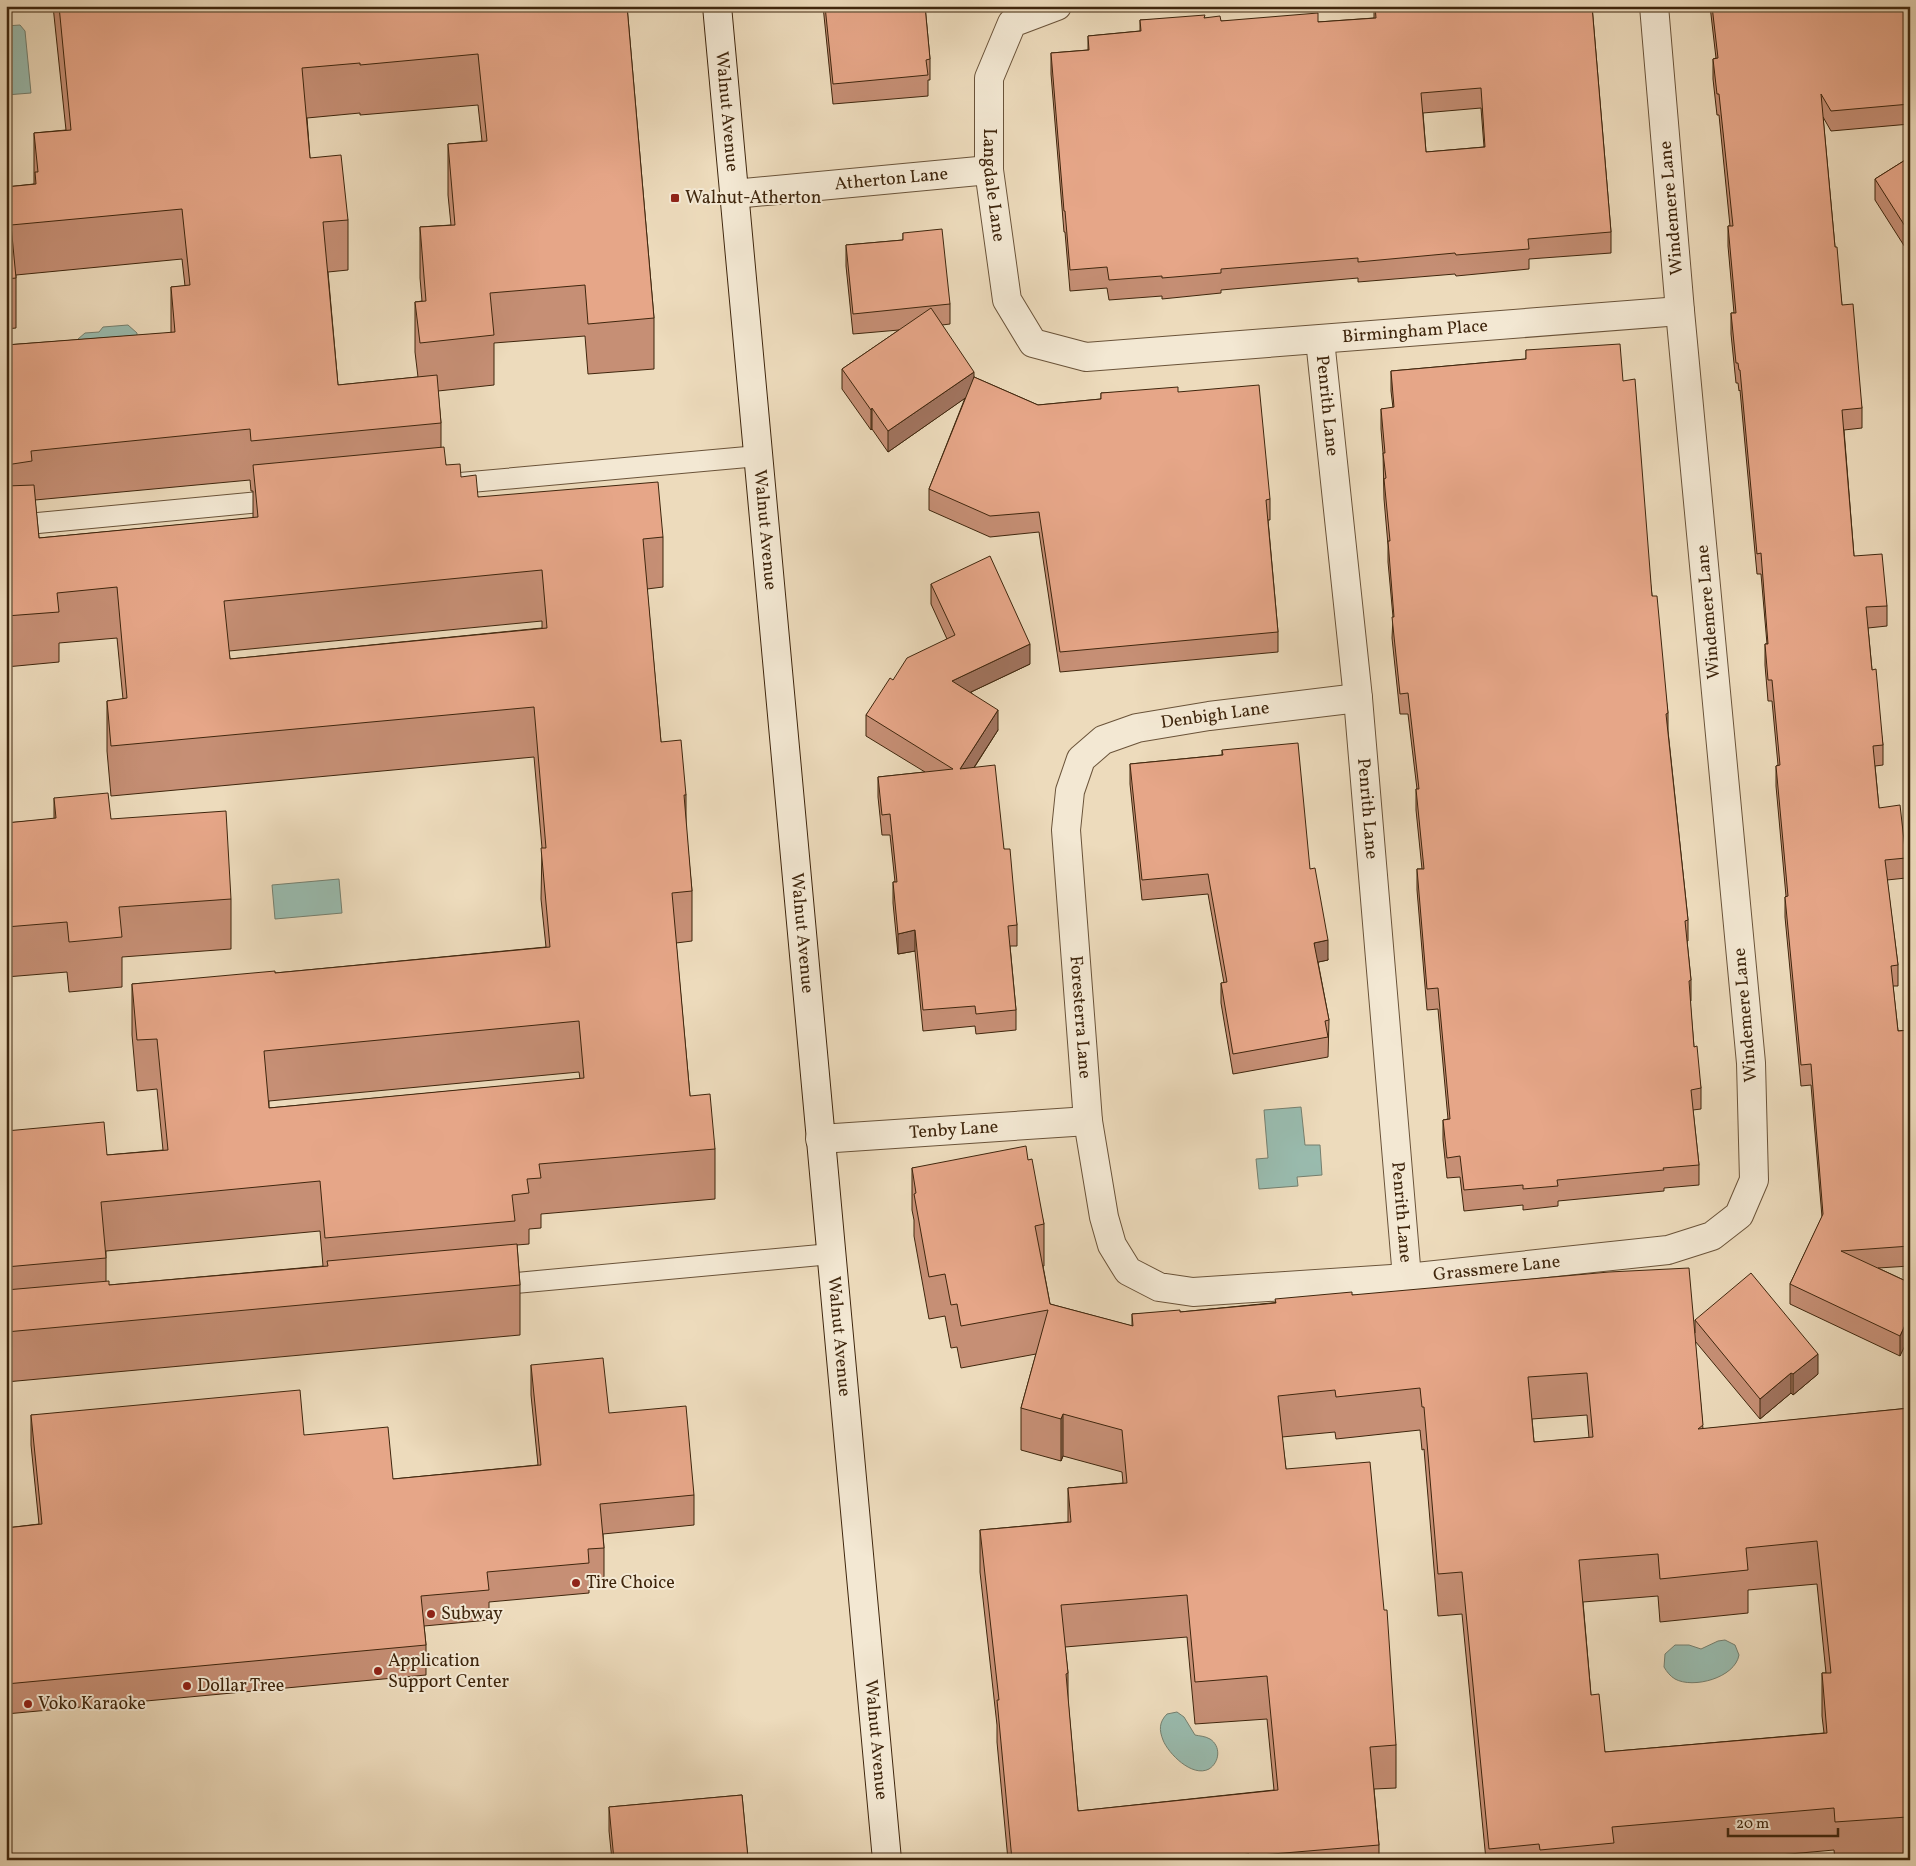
<svg xmlns="http://www.w3.org/2000/svg" width="1916" height="1866" font-family="Vollkorn,serif">
	<rect width="100%" height="100%" fill="#eddbbc"/>
	<filter id="stains"><feTurbulence type="fractalNoise" baseFrequency=".004" numOctaves="4"/><feColorMatrix values="0 0 0 0 .2 0 0 0 0 .09 0 0 0 0 .02 0 0 0 .5 -.17"/></filter>
	<radialGradient id="worn" r=".72"><stop offset=".6" stop-color="#630" stop-opacity="0"/><stop offset="1" stop-color="#630" stop-opacity=".3"/></radialGradient>
	<g fill="#99bbae" stroke="#757f6e">
		<path d="M20,25L25,31L31,93L6,95V26Z"/>
		<path d="M128,325L137,333V346L78,351V339L85,333L99,332L103,327Z"/>
		<path d="M339,879L342,913L275,919L272,885Z"/>
		<path d="M1301,1107L1305,1145H1320L1322,1175L1297,1177L1298,1186L1259,1189L1256,1159L1268,1158L1264,1110Z"/>
		<path d="M1725,1640L1735,1645L1739,1655C1735,1678 1693,1689 1675,1679C1670,1676 1667,1672 1664,1667L1665,1654L1675,1645H1689L1701,1649L1718,1641Z"/>
		<path d="M1177,1712L1184,1717L1195,1735C1199,1736 1205,1736 1210,1739C1221,1746 1220,1762 1209,1769C1192,1778 1168,1753 1163,1740C1159,1730 1159,1722 1167,1714Z"/>
	</g>
	<g fill="none" stroke-linecap="round" stroke-linejoin="round">
		<defs>
			<g id="service">
				<path d="M449,484L758,456"/>
				<path d="M6,526L281,500"/>
				<path d="M494,1285L831,1254"/>
			</g>
			<g id="minor">
				<path id="s1" d="M1057,6L1012,23L989,78V170L1007,300L1033,343L1086,357L1680,311"/>
				<path id="s2" d="M734,194L989,170"/>
				<path id="s3" d="M1320,340L1358,698L1407,1278"/>
				<path id="s4" d="M1358,698L1209,716L1137,728L1103,740L1081,759L1070,791L1066,830L1088,1121L1104,1217L1112,1245L1128,1271L1159,1287L1193,1292L1407,1278L1668,1250L1712,1236L1739,1215L1754,1180L1751,1063L1680,311L1654,6"/>
				<path id="s5" d="M820,1139L1088,1121"/>
			</g>
			<g id="secondary">
				<path id="s6" d="M717,6L887,1860"/>
			</g>
		</defs>
		<use href="#service" stroke="#6a5339" stroke-width="22"/>
		<use href="#minor" stroke="#6a5339" stroke-width="30"/>
		<use href="#secondary" stroke="#3f260d" stroke-width="30"/>
		<use href="#service" stroke="#f3e8d3" stroke-width="20"/>
		<use href="#minor" stroke="#f3e8d3" stroke-width="28"/>
		<use href="#secondary" stroke="#f3e8d3" stroke-width="28"/>
	</g>
	<g fill="#c68f75" stroke="#3f260d" fill-rule="evenodd">
		<path d="M53,6H627L654,318V369L588,374L585,336L494,343V385L438,391L441,423V447L446,465L461,477L478,497L663,537V587L647,589L661,742L686,795V829L692,891V941L676,943L690,1096L715,1149V1199L541,1214V1228L529,1229V1244L517,1245L520,1285V1335L6,1382V1131L107,1155L163,1150L157,1089L137,1091L132,1035V984L275,973L546,947L541,899L542,848L534,757L111,796L107,751V701L123,699L117,638L59,643V662L6,667V345L171,333V287L185,286L182,259L16,275V328L6,329V187L34,184V133L66,130ZM478,105L482,141L448,144V195L451,225L420,227V278L422,301L415,302V352L418,377L338,385L328,272L348,270V220L310,158L307,118L360,113V115ZM250,480L251,491H253V518L39,538L35,500ZM542,621V628L230,659L229,651ZM579,1072L580,1079L269,1108V1101ZM320,1231L323,1266L109,1285L106,1282V1251Z"/>
		<path d="M823,6H925L930,59V80H928V96L833,104Z"/>
		<path d="M1374,6H1592L1611,232V253L1529,259V269L1456,276L1455,274L1358,282V278L1221,290V293L1162,299V296L1109,300L1107,288L1070,291L1065,232H1064L1051,74V53L1088,50V36L1140,31V20L1205,18L1221,21L1318,22L1374,18ZM1481,108L1484,147L1426,152L1423,113Z"/>
		<path d="M1710,6H1910V124L1831,131L1823,117L1835,247L1842,305L1862,408V428L1844,430L1854,556L1887,606V626L1868,628L1872,670L1883,745V765L1875,766L1879,808L1906,858V878L1887,880L1898,965V986H1893L1898,1031L1910,1030V1266L1878,1268L1910,1283L1900,1356L1790,1304V1284L1822,1217L1811,1085L1801,1086L1785,917V897L1786,896L1776,786V766L1778,765L1772,701H1768L1765,665V644H1767L1761,574H1757L1740,390L1739,391L1738,383H1736L1731,334V313H1734L1728,246V226H1730L1719,115H1717L1713,79V59L1716,58Z"/>
		<path d="M1910,157V255L1875,200V179Z"/>
		<path d="M903,233L950,304V324L942,325L974,377L1038,405L1101,399V393L1178,392L1270,499V520H1268L1278,632V652L1060,672L1039,532L990,537L929,510V489L965,398L888,452L872,429L871,430L842,389V369L899,330L853,334L846,266V245L903,240Z"/>
		<path d="M1526,350L1623,381L1668,713V731L1688,920V941H1687L1691,980V1001H1690L1694,1047L1701,1088V1109L1693,1110L1699,1165V1185L1664,1188V1191L1558,1201V1206L1523,1210V1205L1464,1211L1460,1177L1447,1178L1443,1140V1120L1448,1119L1438,1009L1427,1010L1417,890V869H1422L1416,810V789H1417L1408,714H1400L1392,638L1393,617L1388,562V545L1384,499L1383,453L1381,429V409L1393,408L1391,391V371L1526,359Z"/>
		<path d="M931,584L1030,664L971,692L998,730L974,768L1004,849L1017,925V946H1010L1016,1010V1030L976,1034L975,1026L923,1031L915,951L898,954L893,903V882H895L890,835H882L878,797V777L925,772L866,736V715L893,680L947,639L931,604Z"/>
		<path d="M1222,750L1310,869L1328,960L1318,962L1329,1020L1328,1057L1233,1074L1221,1003V983H1224L1208,894L1142,900L1130,784V764L1222,755Z"/>
		<path d="M54,798L111,819L231,899V949L122,957V987L69,992L67,972L6,977V823L54,819Z"/>
		<path d="M1028,1160L1044,1224V1266H1043L1050,1304L1132,1326V1314L1180,1312L1352,1295L1695,1333V1320L1818,1374L1793,1395L1791,1393L1760,1419L1695,1341L1703,1429L1910,1408V1852L1907,1853V1859L1897,1860H1835L1834,1850L1723,1860H1486L1462,1614L1438,1616L1424,1449L1422,1450L1420,1430L1336,1439L1335,1432L1282,1437L1286,1469L1396,1745V1788L1374,1789L1379,1845V1860H1008L997,1742V1725L980,1572V1530L1068,1522V1488L1123,1483L1122,1472L1063,1456L1061,1461L1021,1450V1408L1036,1354L961,1368L957,1347L951,1348L945,1316L929,1319L914,1236V1220L912,1210V1168ZM1587,1415L1589,1438L1534,1442L1532,1419ZM1817,1584L1826,1673H1822V1716L1824,1733L1605,1752L1591,1695L1583,1602L1658,1596L1660,1622L1748,1613V1590ZM1187,1637L1195,1724L1267,1719L1274,1790L1078,1811L1068,1700V1673L1065,1647Z"/>
		<path d="M531,1365L609,1413L694,1495V1525L603,1534L604,1548V1578L589,1579V1593L489,1602V1620L424,1626L426,1645V1675L6,1714V1528L39,1524L31,1445V1415L304,1435L393,1479L538,1465L531,1395Z"/>
		<path d="M742,1795L748,1860H612L609,1831V1807Z"/>
	</g>
	<g fill="#a1745f" stroke="#3f260d">
		<path d="M974,372V392L888,452V431Z"/>
		<path d="M872,408V429L871,430V410Z"/>
		<path d="M1030,644V664L952,701V681Z"/>
		<path d="M998,710V730L960,789V769Z"/>
		<path d="M915,930V951L898,954V934Z"/>
		<path d="M1328,940V960L1314,963V943Z"/>
		<path d="M1910,1314V1335L1900,1356V1336Z"/>
		<path d="M1818,1354V1374L1793,1395V1374Z"/>
		<path d="M1791,1373V1393L1760,1419V1399Z"/>
		<path d="M1063,1414V1456L1061,1461V1419Z"/>
	</g>
	<g fill="#e6a688" stroke="#3f260d" fill-rule="evenodd">
		<path d="M59,6H627L654,318L588,324L585,285L490,293L494,335L420,343L415,302L426,301L420,227L455,225L448,144L487,141L478,54L360,65V63L302,68L310,158L341,155L348,220L323,222L338,385L437,375L441,423L251,441L250,429L31,451L32,461L6,465V345L175,332L171,287L190,285L182,209L11,225L16,278L6,279V187L36,184L35,172H38L34,133L71,130Z"/>
		<path d="M825,6H925L930,59L926,60L928,75L833,84Z"/>
		<path d="M1375,6H1592L1611,232L1528,239L1529,249L1456,255L1455,253L1358,262V258L1221,269V273L1162,278V276L1109,280L1107,267L1070,270L1065,211H1064L1051,53L1089,50L1088,36L1141,31L1140,20L1205,15L1204,18L1220,16L1221,21L1318,13V22L1376,18ZM1481,88L1485,147L1426,152L1421,93Z"/>
		<path d="M1712,6H1910V104L1831,111L1821,94L1835,247H1837L1842,305L1853,304L1862,408L1842,410L1854,556L1882,554L1887,606L1866,607L1872,670L1876,669L1883,745L1873,746L1879,808L1900,805L1906,858L1885,860L1898,965L1891,966L1898,1031L1910,1030V1246L1841,1251L1910,1283V1314L1900,1336L1790,1284L1823,1214L1811,1064L1801,1065L1785,897L1788,896L1776,766L1780,765L1772,680H1768L1765,644H1768L1761,553L1757,554L1740,370H1739L1738,363H1736L1731,313H1736L1728,226H1733L1719,94H1717L1713,59L1718,58Z"/>
		<path d="M1910,157V234L1875,179Z"/>
		<path d="M942,229L950,304L853,314L846,245L903,240V233Z"/>
		<path d="M931,308L974,372L888,431L872,408L871,410L842,369Z"/>
		<path d="M1620,344L1623,381L1635,379L1652,596H1657L1668,713L1666,714L1688,920L1685,921L1691,980L1689,981L1694,1047L1697,1046L1701,1088L1691,1090L1699,1165L1663,1168L1664,1170L1557,1180L1558,1186L1523,1189V1185L1464,1190L1460,1156L1447,1158L1443,1120L1450,1119L1438,988L1427,989L1417,869H1424L1416,789H1419L1408,693L1400,694L1392,617H1394L1388,541H1390L1384,479L1386,478L1383,453H1385L1381,409L1394,407L1391,371L1526,359V350Z"/>
		<path d="M974,377L1038,405L1101,399V393L1178,387V392L1259,385L1270,499L1266,500L1278,632L1060,652L1039,512L990,516L929,489Z"/>
		<path d="M444,447L446,465L460,464L461,477L476,475L478,497L658,482L663,537L643,539L661,742L681,740L686,795H684L692,891L672,893L690,1096L710,1094L715,1149L539,1164L541,1178L527,1179L529,1193L512,1195L515,1221L325,1238L320,1181L101,1202L106,1258L6,1267V1131L104,1122L107,1155L168,1150L157,1039L137,1040L132,984L275,971V973L550,947L541,848H546L534,707L111,746L107,701L127,698L117,587L57,593L59,612L6,616V486L34,485L39,538L258,517L253,465ZM542,570L547,628L230,659L224,601ZM579,1021L584,1078L269,1108L264,1051Z"/>
		<path d="M990,556L1030,644L952,681L998,710L960,769L995,765L1004,849H1010L1013,883L1017,925L1008,926L1016,1010L976,1014L975,1006L923,1010L915,930L898,934L893,882H897L890,814L882,815L878,777L953,769L866,715L890,678L893,680L907,658L955,635L931,584Z"/>
		<path d="M1298,743L1310,869L1315,868L1328,940L1314,943L1329,1020L1325,1021L1328,1037L1233,1054L1221,983L1227,982L1208,874L1142,880L1130,764L1223,755L1222,750Z"/>
		<path d="M108,793L111,819L226,811L231,899L119,907L122,937L69,942L67,922L6,927V823L56,818L54,798Z"/>
		<path d="M1026,1146L1028,1160L1032,1159L1044,1224L1035,1226L1050,1304L1133,1326L1132,1314L1180,1310V1312L1276,1303L1275,1299L1352,1292V1295L1609,1272L1689,1268L1703,1425L1698,1429L1910,1408V1810L1907,1811V1817L1835,1822L1834,1808L1612,1827L1614,1843L1540,1850L1539,1844L1489,1849L1462,1572L1438,1574L1424,1407H1422L1420,1388L1336,1397L1335,1390L1278,1396L1286,1469L1370,1462L1384,1610H1387L1396,1745L1370,1747L1379,1845L1249,1856V1854L1195,1860H1012L997,1700H999L980,1530L1071,1522L1068,1488L1127,1483L1122,1430L1063,1414L1061,1419L1021,1408L1048,1310L961,1326L957,1304L951,1305L945,1274L929,1277L914,1194L916,1193L912,1168ZM1587,1373L1593,1437L1534,1442L1528,1377ZM1817,1541L1831,1673H1822L1827,1733L1605,1752L1599,1694L1591,1695L1579,1560L1658,1554L1660,1579L1748,1570L1746,1548ZM1187,1595L1195,1682L1267,1676L1278,1790L1078,1811L1066,1674L1068,1673L1061,1605Z"/>
		<path d="M517,1244L520,1285L6,1332V1290L109,1281V1285L328,1266L327,1261Z"/>
		<path d="M1751,1273L1818,1354L1793,1374L1791,1373L1760,1399L1695,1320Z"/>
		<path d="M603,1358L609,1413L686,1406L694,1495L600,1504L604,1548L588,1549L589,1563L487,1572L489,1590L421,1596L426,1645L6,1684V1528L42,1524L31,1415L300,1390L304,1435L388,1427L393,1479L541,1465L531,1365Z"/>
		<path d="M742,1795L748,1858L726,1860H614L609,1807Z"/>
	</g>
	<g fill="#8f2418" stroke="#f3e8d3" stroke-width="2">
		<rect x="670" y="193" width="10" height="10" rx="2.5"/>
		<circle cx="576" cy="1583" r="5"/>
		<circle cx="431" cy="1614" r="5"/>
		<circle cx="378" cy="1671" r="5"/>
		<circle cx="187" cy="1686" r="5"/>
		<circle cx="28" cy="1704" r="5"/>
	</g>
	<g text-anchor="middle" dominant-baseline="central" stroke-width="4" stroke-linejoin="round" paint-order="stroke">
		<g font-size="18" fill="#3f260d" stroke="#f3e8d3">
			<text stroke="none"><textPath href="#s6" startOffset="106">Walnut Avenue</textPath></text>
			<text stroke="none"><textPath href="#s2" startOffset="158">Atherton Lane</textPath></text>
			<text stroke="none"><textPath href="#s1" startOffset="215">Langdale Lane</textPath></text>
			<text transform="translate(1672 208) rotate(-95)">Windemere Lane</text>
			<text stroke="none"><textPath href="#s1" startOffset="766">Birmingham Place</textPath></text>
			<text stroke="none"><textPath href="#s3" startOffset="66">Penrith Lane</textPath></text>
			<text stroke="none"><textPath href="#s6" startOffset="526">Walnut Avenue</textPath></text>
			<text transform="translate(1709 612) rotate(-95)">Windemere Lane</text>
			<text transform="translate(1215 716) rotate(-8)">Denbigh Lane</text>
			<text stroke="none"><textPath href="#s3" startOffset="471">Penrith Lane</textPath></text>
			<text stroke="none"><textPath href="#s6" startOffset="931">Walnut Avenue</textPath></text>
			<text transform="translate(1746 1015) rotate(-95)">Windemere Lane</text>
			<text stroke="none"><textPath href="#s4" startOffset="549">Foresterra Lane</textPath></text>
			<text stroke="none"><textPath href="#s5" startOffset="134">Tenby Lane</textPath></text>
			<text stroke="none"><textPath href="#s3" startOffset="876">Penrith Lane</textPath></text>
			<text stroke="none"><textPath href="#s4" startOffset="1184">Grassmere Lane</textPath></text>
			<text stroke="none"><textPath href="#s6" startOffset="1336">Walnut Avenue</textPath></text>
			<text stroke="none"><textPath href="#s6" startOffset="1741">Walnut Avenue</textPath></text>
		</g>
		<g font-size="18" fill="#3f260d" stroke="#f3e8d3" text-anchor="start">
			<text x="685" y="198">Walnut-Atherton</text>
			<text x="586" y="1583">Tire Choice</text>
			<text x="441" y="1614">Subway</text>
			<text x="388" y="1661">Application<tspan x="388" dy="21">Support Center</tspan></text>
			<text x="197" y="1686">Dollar Tree</text>
			<text x="38" y="1704">Voko Karaoke</text>
		</g>
	</g>
	<rect width="1916" height="1866" fill="none" stroke="#eddbbc" stroke-width="25"/>
	<rect x="8" y="8" width="1901" height="1851" fill="none" stroke="#3f260d" stroke-width="2.5"/>
	<rect x="12" y="12" width="1891" height="1841" fill="none" stroke="#3f260d"/>
	<path d="M1728 1828v8h110v-8" fill="none" stroke="#3f260d" stroke-width="2.5"/>
	<text x="1736" y="1828" font-size="15" fill="#3f260d" stroke="#f3e8d3" stroke-width="4" paint-order="stroke">20 m</text>
	<rect width="100%" height="100%" filter="url(#stains)"/>
	<rect width="100%" height="100%" fill="url(#worn)"/>
</svg>
